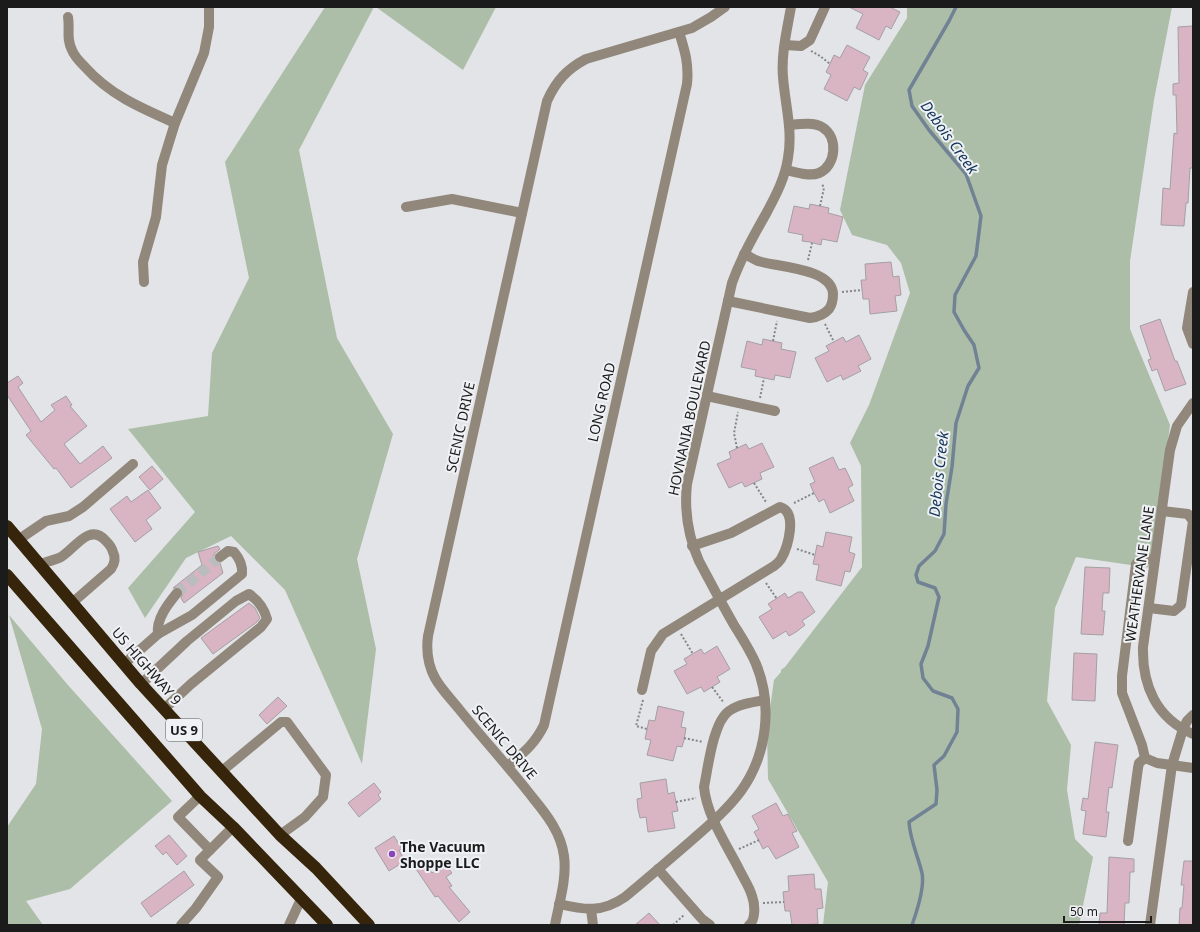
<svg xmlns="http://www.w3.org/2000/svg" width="1200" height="932" font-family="'Noto Sans',sans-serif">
	<rect width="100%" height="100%" fill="#e2e4e7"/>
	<g fill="#acbea8">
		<path d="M325,7H374L299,150L337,338L393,434L357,559L376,649L362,764L285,590L231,536L186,558L145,618L128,588L195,512L128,429L208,416L212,353L249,278L225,162Z"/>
		<path d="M376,7H496L463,70Z"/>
		<path d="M907,7H1172L1154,100L1130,261V329L1170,425L1151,568L1076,557L1055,608L1047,701L1071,745L1067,790L1075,839L1093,857L1079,925H823L828,882L768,779L767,730L774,680L781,672V670L785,667L862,567L861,466L850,443L869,405L910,293L901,263L887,245L852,235L840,210L865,85L907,18Z"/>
		<path d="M9,615L67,684L172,801L70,889L26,901L43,925H7V827L36,784L42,729Z"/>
	</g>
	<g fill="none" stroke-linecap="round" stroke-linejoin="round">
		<path stroke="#728295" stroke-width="3.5" d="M912,925C917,911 925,888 922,873C918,856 910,840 909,822L936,804L937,790L934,765L944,756L957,732L958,709L952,698L933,691L923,678L921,664L928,646L939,597L935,588L918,582L916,575L919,566L935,551L944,534L946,504L952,467L956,423L968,386L979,368L974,345L964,330L954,312L955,295L976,256L981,216L966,174L929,130L912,106L909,90L949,21L956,7"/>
	</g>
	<g fill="#d9b4c3" stroke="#a4a0a2">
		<path d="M849,7H890L900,12L891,29L886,26L879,40L856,28L863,14Z"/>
		<path d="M1193,26V168H1190L1188,203H1186L1184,226L1161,225L1163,188L1170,189L1174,133L1177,134L1176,95H1173V84L1179,83L1178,27Z"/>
		<path d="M847,45L870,57L863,70L868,73L860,90L854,87L847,101L824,89L831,75L826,72L829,66L834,55L840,58Z"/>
		<path d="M810,204L829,208L828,213L843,217L837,242L822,239L821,245L810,242L802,241L803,235L788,232L794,206L809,209Z"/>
		<path d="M891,262L893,277L899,276L900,287L901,295L895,296L897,311L870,314L869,299H863L861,280H866L865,264Z"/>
		<path d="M1160,319L1175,361H1177L1186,384L1165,391L1157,369L1152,371L1148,360L1151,359L1140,326Z"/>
		<path d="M859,335L871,359L858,366L861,371L843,380L841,375L827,382L815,358L829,351L826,346L843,337L846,342Z"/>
		<path d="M763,339L782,343L781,349L796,352L790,378L775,375L774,380L755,376L756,370L741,367L747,341L762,345Z"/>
		<path d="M18,376L23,383L18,387L41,422L55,410L51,405L66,396L72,405L70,406L87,426L64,444L80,464L103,446L112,458L71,488L56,468L54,469L26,435L31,431L7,395V383Z"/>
		<path d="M762,443L774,467L760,473L762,479L745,487L742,482L729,488L717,464L731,458L729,452L746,444L749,449Z"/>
		<path d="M833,457L839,470L845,468L849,476L853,485L848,488L854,501L830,513L824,499L819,502L813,491L810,484L815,482L809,468Z"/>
		<path d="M152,466L163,479L150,490L139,477Z"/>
		<path d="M148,490L161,508L146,520L152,529L135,542L110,509L127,496L131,502Z"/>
		<path d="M826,532L852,537L849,552L855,554L852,565L850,572L845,571L841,586L816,580L819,565L813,564L815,555L817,545L823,547Z"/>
		<path d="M218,546L220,549L214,554V558L215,561L220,563L223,573L184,603L181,598L183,594L181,588L178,587L173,588L202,565L198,552Z"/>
		<path d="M1085,567L1110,568L1109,593H1103L1102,611H1105L1103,635L1081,634Z"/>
		<path d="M798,592H802L815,612L802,621L805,625L796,632L789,636L786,631L773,639L759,617L772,609L768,604L785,593L788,598Z"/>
		<path d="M249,603L255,608L260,618L257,622L213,654L201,638Z"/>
		<path d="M717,646L730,669L717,677L720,682L704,692L701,687L687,694L674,671L687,664L684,659L694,653L701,649L704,654Z"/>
		<path d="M1074,653L1097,654L1095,701L1072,700Z"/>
		<path d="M278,697L287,706L267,724L259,715Z"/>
		<path d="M658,706L684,712L681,727L686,728L684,740L682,747L677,746L673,761L647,755L651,740L645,739L649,720L655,721Z"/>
		<path d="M1095,742L1118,745L1112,788L1109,787L1106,812H1109L1106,837L1083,834L1086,811L1081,810L1083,798L1088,799Z"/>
		<path d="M666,779L668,794L674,792L676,802L678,811L672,812L675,828L648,832L646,817L640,818L638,809L637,799L642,798L640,783Z"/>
		<path d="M374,783L381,792L378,795L381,799L359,817L348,803Z"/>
		<path d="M776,803L783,816L788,814L793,824L797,831L792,833L799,847L776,859L768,846L763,849L758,839L754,832L759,829L752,816Z"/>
		<path d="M169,835L187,856L177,865L166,852L163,855L155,846Z"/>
		<path d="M394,836L402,849L399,850L405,861L389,871L375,848Z"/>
		<path d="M1109,857L1134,859V872H1130L1129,903H1125L1124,925H1099L1100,913H1107Z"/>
		<path d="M1184,861H1193V925H1179L1180,908H1182L1184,885H1181Z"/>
		<path d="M425,863L432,873L445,864L452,873L446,877L452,886L449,887L470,912L459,922L438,896L435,897L416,869Z"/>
		<path d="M184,871L194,885L151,917L141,903Z"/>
		<path d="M814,874L815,889H821L823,908L817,909L818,924L792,925L790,911H785L783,892L789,891L788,876Z"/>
		<path d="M649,913L660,925H635Z"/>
	</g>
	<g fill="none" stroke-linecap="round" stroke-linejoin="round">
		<path stroke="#babcbe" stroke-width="10" stroke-dasharray="10 5" stroke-linecap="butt" d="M177,593L220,557"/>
		<g stroke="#848587" stroke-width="2" stroke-dasharray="2 2" stroke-linecap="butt">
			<path d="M811,51L820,56L830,64"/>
			<path d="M820,206L824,188L822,184"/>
			<path d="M808,260L812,243"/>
			<path d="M842,292L862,290"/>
			<path d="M825,324L834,342"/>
			<path d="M773,341L777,321"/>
			<path d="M760,398L764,378"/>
			<path d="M737,448L734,433L738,412"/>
			<path d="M754,483L766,502"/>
			<path d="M794,503L814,493"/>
			<path d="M797,549L815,555"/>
			<path d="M766,583L777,599"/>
			<path d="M681,634L693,654"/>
			<path d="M712,687L724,703"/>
			<path d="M643,700L636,726L647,729"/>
			<path d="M684,738L703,742"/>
			<path d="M676,802L696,798"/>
			<path d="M739,849L759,840"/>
			<path d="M763,903L784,902"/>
			<path d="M673,925L684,915"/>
		</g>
		<g stroke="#91877b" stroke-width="10">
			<path d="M68,17C70,29 66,39 72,50C74,56 80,62 85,67C110,95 141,108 175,123"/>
			<path d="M785,45L801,46L810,40L825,7"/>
			<path d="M786,170C796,172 809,177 819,173C836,166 839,137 822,127C813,122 800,124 789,125"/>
			<path d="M406,207L452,199L522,213"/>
			<path d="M144,282L143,262L156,217L162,165L175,123L204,53L209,27V7"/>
			<path d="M1193,292L1187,328L1193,344"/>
			<path d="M728,301L810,318C818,317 824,315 829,309C832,305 833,299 833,294C832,268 777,267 758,261C753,259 749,256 744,254"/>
			<path d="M707,396L775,411"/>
			<path d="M1193,403L1177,426L1170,450L1143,647C1142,685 1156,718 1193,734"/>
			<path d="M18,540L46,521L69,516L83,507L133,464"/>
			<path d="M40,564C46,562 55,560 61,557C75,549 89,522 106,541C109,544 112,548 113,552C116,558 115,563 111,569L72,603"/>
			<path d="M177,593C168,604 156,619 158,634L192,615L242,574C243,565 240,559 234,552L228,551L220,557"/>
			<path d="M1149,608L1174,611L1181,605L1193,521L1188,514L1162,511"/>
			<path d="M124,664L158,634"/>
			<path d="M141,684L187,641L236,601L249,594C258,600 264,608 267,619L261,627L191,684L164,709"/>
			<path d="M642,690L651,651L663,634L774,566C777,564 779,562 781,559C788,547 798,512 780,507L731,533L692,546"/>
			<path d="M1145,758L1142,745L1122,693V676L1136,564C1141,558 1148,559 1155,559"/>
			<path d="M1145,758L1157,763L1193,768"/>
			<path d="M508,766C523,753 535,744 544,725L687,84C689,64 685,51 679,32"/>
			<path d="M222,771L281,722H287L326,775L323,797L305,817L280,835"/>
			<path d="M200,796L178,817L210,850"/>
			<path d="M1128,841L1138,768L1139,763L1145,758"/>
			<path d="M658,869L702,919L710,925"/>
			<path d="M559,904C585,910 602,913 625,897C648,878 670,859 692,840C709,825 727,810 741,791C767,755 773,705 756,664C750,650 742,638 734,625C722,604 710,582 699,561C688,536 684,512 687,484L732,283C741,258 754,235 767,212C776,195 785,178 788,158C793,131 785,104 783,77C781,54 787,30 791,7"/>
			<path d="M591,909L593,925"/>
			<path d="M181,925L196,908L218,877L200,860L233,827"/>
			<path d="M289,925L301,899"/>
			<path d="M555,925C559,903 567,879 564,856C561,833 547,815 533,798C509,767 483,739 459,709C451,699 441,689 435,678C428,665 426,651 428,636L547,101C556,81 567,69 586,59L692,28L711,17L725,7"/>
			<path d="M749,925C756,920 755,904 752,896C750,888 744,879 740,871C727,845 707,817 704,787C708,768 713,722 729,711C739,704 753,702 765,700"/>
			<path d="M1150,925L1172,765L1183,729L1187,721L1193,715"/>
		</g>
		<g stroke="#36250b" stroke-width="12">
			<path d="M7,526L141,684L280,835L316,868L369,925"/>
			<path d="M7,575L200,796L233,827L327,925"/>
		</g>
	</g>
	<circle fill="#8844b8" stroke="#eff1f4" stroke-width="1.5" cx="392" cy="854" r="4"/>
	<g text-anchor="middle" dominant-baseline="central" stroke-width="4" stroke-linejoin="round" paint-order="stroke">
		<rect fill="#eff1f4" stroke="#5b5b5d" stroke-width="1" x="166" y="719" width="36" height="22" rx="3"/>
		<g font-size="13" font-weight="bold" fill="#1b1b1c">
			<text x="184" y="730">US 9</text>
		</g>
		<g font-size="14" fill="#1b1b1c" stroke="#eff1f4">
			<text transform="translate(601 402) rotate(-77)">LONG ROAD</text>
			<text transform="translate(689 418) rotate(-78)">HOVNANIA BOULEVARD</text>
			<text transform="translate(460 427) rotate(-78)">SCENIC DRIVE</text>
			<text transform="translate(1139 574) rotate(-82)">WEATHERVANE LANE</text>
			<text transform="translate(147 666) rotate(49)">US HIGHWAY 9</text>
			<text transform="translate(505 742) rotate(50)">SCENIC DRIVE</text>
		</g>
		<g font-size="14" font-weight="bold" fill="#1b1b1c" stroke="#eff1f4" text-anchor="start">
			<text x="400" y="846">The Vacuum<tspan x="400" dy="16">Shoppe LLC</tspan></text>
		</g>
		<g font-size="15" font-style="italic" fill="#113559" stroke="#eff1f4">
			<text transform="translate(950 137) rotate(54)">Debois Creek</text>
			<text transform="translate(938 474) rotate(-84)">Debois Creek</text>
		</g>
	</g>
	<rect width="1200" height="932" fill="none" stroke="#1b1b1c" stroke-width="16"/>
	<path d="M1064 916v6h87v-6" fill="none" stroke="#1b1b1c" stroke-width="2"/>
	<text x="1070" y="916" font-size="12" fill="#1b1b1c" stroke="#eff1f4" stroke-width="3" paint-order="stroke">50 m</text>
</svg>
